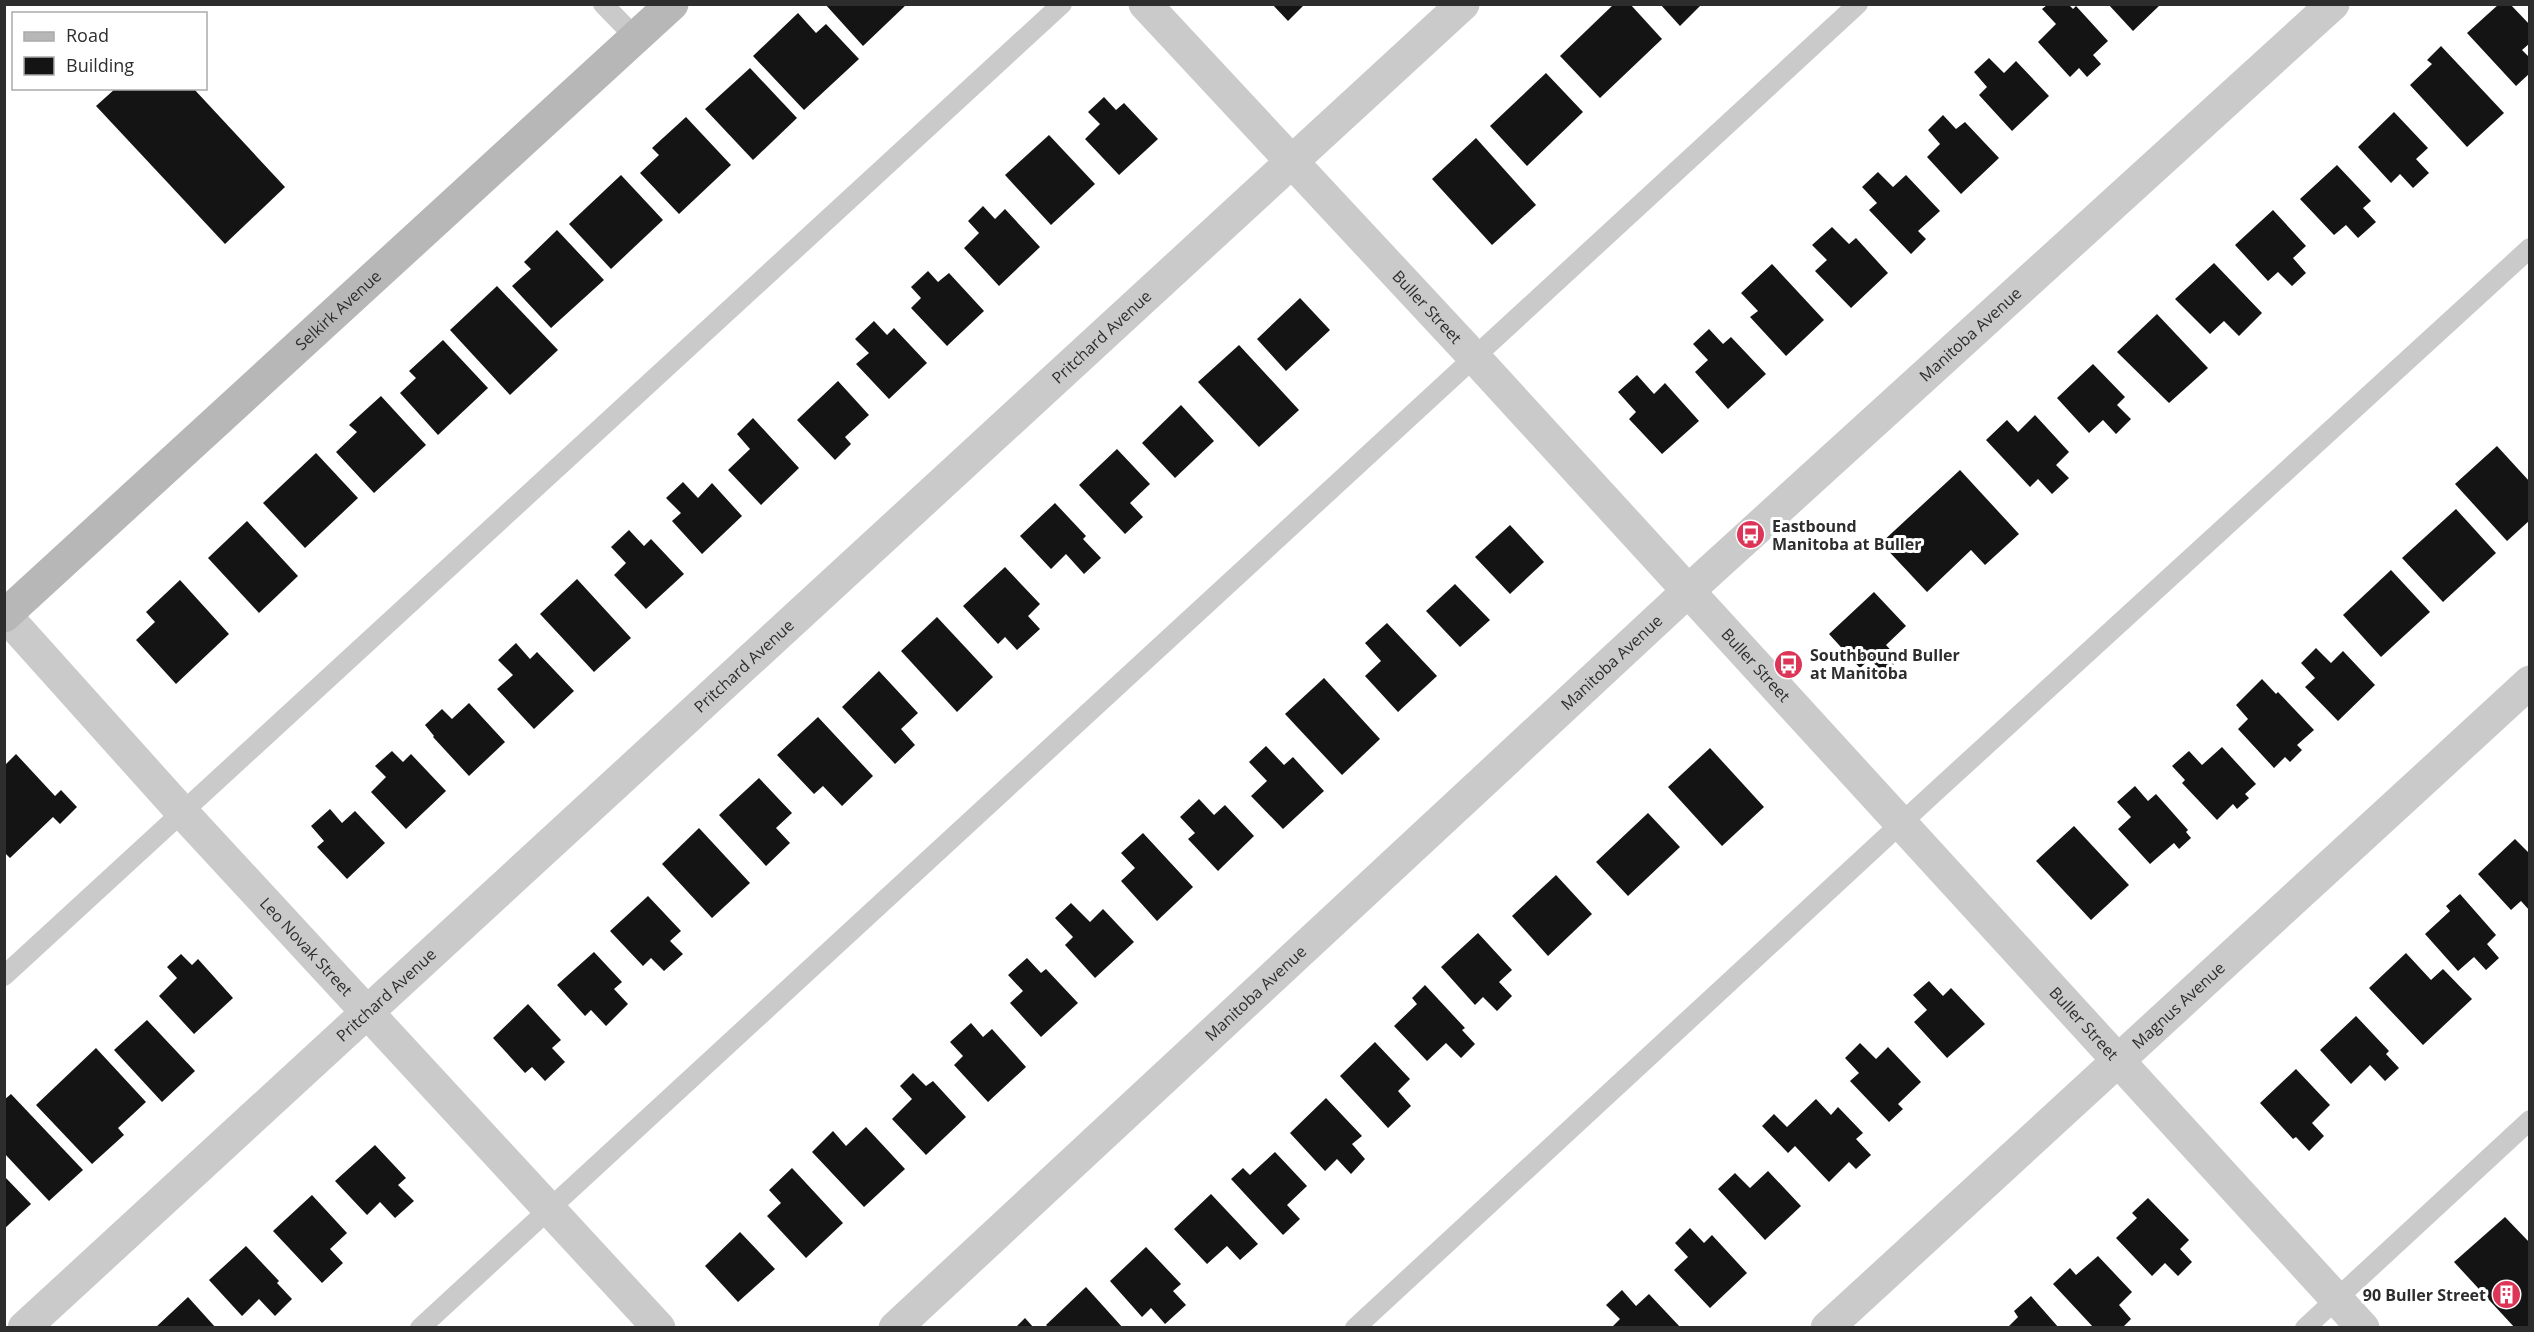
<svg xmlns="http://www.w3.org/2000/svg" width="2534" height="1332" font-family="'Open Sans',sans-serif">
	<rect width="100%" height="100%" fill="#fff"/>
	<g fill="#141414">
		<path d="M825,4H907L863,46Z"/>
		<path d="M1272,4H1305L1288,21Z"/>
		<path d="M1614,4H1630L1662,39L1600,98L1560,56Z"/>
		<path d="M1660,4H1702L1680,26Z"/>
		<path d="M2108,4H2161L2133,31Z"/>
		<path d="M2499,4H2510L2530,25V43L2522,50L2530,58V73L2516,86L2467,33Z"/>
		<path d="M2047,5H2069L2073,9L2076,6L2108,41L2093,55L2101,64L2087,77L2079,68L2070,77L2038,42L2056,24L2042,9Z"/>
		<path d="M798,13L816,33L826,24L859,59L804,110L753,56Z"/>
		<path d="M2441,46L2504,113L2467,147L2410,85L2432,64L2427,60Z"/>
		<path d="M1989,58L2004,73L2016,61L2049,96L2012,131L1979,95L1987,87L1974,72Z"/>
		<path d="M750,68L797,118L753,160L705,109Z"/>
		<path d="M1546,73L1583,112L1527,166L1490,126Z"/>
		<path d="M116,88H193L285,187L225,244L96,106Z"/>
		<path d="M1104,97L1116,110L1124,103L1158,139L1119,175L1085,139L1100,124L1088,112Z"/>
		<path d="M2394,112L2428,148L2416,159L2429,173L2413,188L2400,174L2391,183L2358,147Z"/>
		<path d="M1943,115L1956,129L1965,122L1999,158L1961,194L1927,157L1940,144L1928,130Z"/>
		<path d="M686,117L731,165L679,214L640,173L659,155L652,148Z"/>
		<path d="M1049,135L1095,184L1051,225L1005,175Z"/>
		<path d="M1476,138L1536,205L1492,245L1432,179Z"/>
		<path d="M2337,165L2371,201L2363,208L2376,222L2358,238L2346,225L2334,235L2300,199Z"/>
		<path d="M1878,172L1893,187L1906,175L1940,211L1918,231L1926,239L1911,254L1869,210L1877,203L1862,187Z"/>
		<path d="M621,175L663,220L611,269L569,224Z"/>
		<path d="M983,206L995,219L1005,209L1040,247L999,286L964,248L979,233L968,221Z"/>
		<path d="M2273,210L2306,246L2293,258L2306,273L2292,286L2278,272L2268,281L2235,245Z"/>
		<path d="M1832,227L1849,244L1856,238L1888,273L1851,308L1815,271L1827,260L1812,245Z"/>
		<path d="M557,230L604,280L551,328L512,286L531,269L524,262Z"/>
		<path d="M2214,263L2262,313L2239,336L2224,321L2210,334L2175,299Z"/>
		<path d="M1772,264L1824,320L1786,356L1750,317L1758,311L1741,293Z"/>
		<path d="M928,271L938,282L949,273L984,311L947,346L911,308L921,298L911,287Z"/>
		<path d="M497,286L558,350L510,395L450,330Z"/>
		<path d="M1300,298L1330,330L1286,371L1257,339Z"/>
		<path d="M2157,314L2208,368L2169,403L2117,352Z"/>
		<path d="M874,321L887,335L894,328L927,363L889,399L856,364L869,353L855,339Z"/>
		<path d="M1709,329L1723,344L1731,337L1766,374L1728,409L1695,372L1708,360L1693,344Z"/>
		<path d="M443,340L488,388L438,435L400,393L416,378L409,371Z"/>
		<path d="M1239,345L1299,410L1259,447L1198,382Z"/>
		<path d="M2093,364L2125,397L2117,405L2131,419L2116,434L2103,420L2089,433L2057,398Z"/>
		<path d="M1637,375L1654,394L1665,383L1699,421L1662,454L1629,419L1636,412L1618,392Z"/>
		<path d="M838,381L869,415L845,437L851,444L835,460L797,420Z"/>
		<path d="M381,396L426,445L374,493L336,452L357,432L349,425Z"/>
		<path d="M1181,405L1214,441L1175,478L1142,443Z"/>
		<path d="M2035,415L2069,452L2056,465L2069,478L2052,494L2038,479L2030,487L1986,440L2007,420L2018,432Z"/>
		<path d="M753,418L799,468L761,505L728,470L750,449L737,434Z"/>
		<path d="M2497,446L2530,482V520L2507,541L2455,484Z"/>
		<path d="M1117,449L1150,484L1130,503L1143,517L1125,534L1079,485Z"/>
		<path d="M316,453L358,498L305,548L263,503Z"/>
		<path d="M1960,470L2019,534L1985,565L1971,550L1927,592L1881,543Z"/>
		<path d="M683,482L698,498L712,483L742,516L702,554L672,521L681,513L666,498Z"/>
		<path d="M1055,503L1086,536L1083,539L1101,558L1084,574L1066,554L1051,569L1020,536Z"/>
		<path d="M2456,509L2496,553L2443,602L2402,558Z"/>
		<path d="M247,521L298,576L259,613L208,558Z"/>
		<path d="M1510,525L1544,562L1510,594L1475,557Z"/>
		<path d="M629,530L644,546L651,539L684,574L646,609L614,575L626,563L611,547Z"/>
		<path d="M1005,567L1040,604L1028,616L1040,629L1017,650L1005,637L998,644L963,606Z"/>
		<path d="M2391,570L2430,612L2381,657L2343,615Z"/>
		<path d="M577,579L631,638L594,672L540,614Z"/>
		<path d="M180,580L229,634L176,684L136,640L155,622L146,612Z"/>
		<path d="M1455,584L1490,620L1460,647L1426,611Z"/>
		<path d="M1874,592L1906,626L1886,645L1899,659L1884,674L1870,659L1860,668L1829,634Z"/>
		<path d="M937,617L993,677L957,712L901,651Z"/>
		<path d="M1387,623L1437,676L1398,712L1365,676L1381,661L1365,643Z"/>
		<path d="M516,643L530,659L537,652L574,691L534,729L497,689L513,675L498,660Z"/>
		<path d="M2316,648L2331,663L2343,651L2375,685L2338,721L2305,687L2315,678L2301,663Z"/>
		<path d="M879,671L918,713L901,729L915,745L895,764L842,707Z"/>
		<path d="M1324,678L1380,739L1342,775L1285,714Z"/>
		<path d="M2262,679L2276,694L2278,692L2314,730L2297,745L2302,750L2290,762L2285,757L2274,768L2238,729L2248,719L2236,705Z"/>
		<path d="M469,703L505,742L469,776L433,737L434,736L425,725L442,709L452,719Z"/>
		<path d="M818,717L873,776L842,806L823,786L814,794L777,755Z"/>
		<path d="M1266,746L1284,765L1293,757L1324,791L1283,829L1251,796L1267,781L1249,762Z"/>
		<path d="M2222,747L2256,784L2245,794L2249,798L2237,809L2233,804L2217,820L2182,783L2185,780L2172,766L2189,751L2202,765Z"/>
		<path d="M1710,748L1764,807L1722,846L1668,787Z"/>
		<path d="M392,751L403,762L411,754L446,791L406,829L371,792L386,777L375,766Z"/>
		<path d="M16,754L55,796L61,790L77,807L60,824L53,817L10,858L4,852V766Z"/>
		<path d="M759,778L792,813L776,828L790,843L766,866L719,815Z"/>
		<path d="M2135,786L2148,801L2156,794L2188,830L2186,832L2191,838L2179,849L2174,843L2150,864L2118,829L2131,817L2117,802Z"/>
		<path d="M1199,799L1214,815L1225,805L1254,836L1218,871L1188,839L1195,833L1180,817Z"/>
		<path d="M330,809L342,823L355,811L385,843L347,879L317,847L324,841L311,826Z"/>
		<path d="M1648,813L1680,847L1628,896L1596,862Z"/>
		<path d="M2074,826L2129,885L2091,920L2036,861Z"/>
		<path d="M699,828L750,883L712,918L662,864Z"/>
		<path d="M1143,833L1193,887L1157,921L1121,881L1135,868L1121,853Z"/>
		<path d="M2515,839L2530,854V911L2521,901L2511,910L2478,874Z"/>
		<path d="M1556,875L1592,914L1548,956L1512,916Z"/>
		<path d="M2460,894L2496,935L2487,944L2499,958L2486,970L2474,957L2458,971L2425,934L2450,911L2446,906Z"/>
		<path d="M648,896L681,931L670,941L683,954L664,971L651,958L643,966L610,931Z"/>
		<path d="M1071,903L1090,922L1103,909L1134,942L1095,978L1065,945L1073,937L1055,918Z"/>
		<path d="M1478,933L1512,970L1499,982L1512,996L1497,1011L1483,997L1475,1005L1441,967Z"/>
		<path d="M594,952L622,982L614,989L628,1004L606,1026L591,1010L585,1016L557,985Z"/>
		<path d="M2406,953L2431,980L2443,969L2472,999L2423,1045L2369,988Z"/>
		<path d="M181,954L192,965L198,959L233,998L194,1034L159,996L177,978L167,967Z"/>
		<path d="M1027,958L1041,973L1046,969L1078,1003L1041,1037L1010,1003L1023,991L1008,975Z"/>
		<path d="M1929,981L1943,996L1951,988L1985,1024L1947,1058L1914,1022L1927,1010L1913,995Z"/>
		<path d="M1425,985L1465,1028L1462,1030L1475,1044L1461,1058L1446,1043L1427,1061L1394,1026L1417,1004L1412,998Z"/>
		<path d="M528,1004L561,1040L552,1048L565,1062L545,1081L532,1067L525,1073L493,1038Z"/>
		<path d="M2356,1016L2389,1051L2386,1054L2399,1068L2385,1081L2370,1065L2351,1084L2320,1050Z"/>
		<path d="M147,1020L195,1071L162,1102L114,1050Z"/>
		<path d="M971,1023L983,1037L992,1029L1026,1067L988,1102L954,1065L963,1056L950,1042Z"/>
		<path d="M1375,1042L1410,1079L1398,1091L1411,1106L1388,1128L1340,1076Z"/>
		<path d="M1860,1043L1876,1059L1888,1047L1921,1082L1898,1104L1903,1109L1889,1122L1850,1081L1859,1073L1845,1058Z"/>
		<path d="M96,1048L146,1102L118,1128L124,1135L92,1164L36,1105Z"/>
		<path d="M2296,1069L2330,1105L2312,1123L2324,1136L2309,1151L2296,1137L2293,1139L2260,1103Z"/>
		<path d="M913,1073L926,1086L933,1081L966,1117L926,1155L892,1119L912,1099L900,1086Z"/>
		<path d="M11,1094L83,1170L49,1201L4,1153V1100Z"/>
		<path d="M1326,1098L1362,1136L1352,1144L1365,1159L1351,1174L1337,1159L1325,1171L1290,1133Z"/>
		<path d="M1816,1099L1831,1115L1838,1107L1863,1133L1856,1139L1871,1155L1856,1169L1849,1162L1829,1182L1795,1146L1788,1153L1762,1126L1774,1114L1787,1127Z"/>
		<path d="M866,1127L905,1169L864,1207L812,1152L833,1131L846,1146Z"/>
		<path d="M375,1145L406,1178L398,1185L414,1201L395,1218L380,1202L367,1215L335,1181Z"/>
		<path d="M1275,1152L1307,1186L1287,1205L1300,1219L1283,1235L1231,1179L1243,1168L1250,1175Z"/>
		<path d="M792,1168L843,1223L806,1258L767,1216L781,1203L769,1190Z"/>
		<path d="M1768,1171L1801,1206L1765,1240L1718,1189L1735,1173L1750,1188Z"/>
		<path d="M4,1176L31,1204L4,1229Z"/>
		<path d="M1211,1194L1258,1244L1240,1260L1227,1246L1207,1264L1174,1229Z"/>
		<path d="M312,1195L347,1233L330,1249L343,1263L322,1283L273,1231Z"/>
		<path d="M2148,1198L2189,1240L2180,1249L2192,1262L2178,1276L2165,1263L2152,1276L2116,1238L2137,1218L2132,1213Z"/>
		<path d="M2505,1217L2530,1243V1328H2515L2454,1262Z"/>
		<path d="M1690,1228L1704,1243L1712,1235L1747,1273L1710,1308L1674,1270L1688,1257L1675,1243Z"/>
		<path d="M740,1232L775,1269L738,1302L705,1266Z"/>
		<path d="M246,1246L279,1281L277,1283L292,1299L275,1316L259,1299L242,1316L209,1280Z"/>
		<path d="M1146,1247L1181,1284L1173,1291L1186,1305L1165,1324L1151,1308L1142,1317L1110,1281Z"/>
		<path d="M2098,1256L2132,1292L2119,1305L2131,1319L2122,1328H2094L2053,1284L2070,1268L2076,1275Z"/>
		<path d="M1086,1287L1123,1328H1049L1046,1325Z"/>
		<path d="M1622,1290L1636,1306L1649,1294L1681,1328H1611L1620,1319L1606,1305Z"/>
		<path d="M2031,1296L2059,1328H2007L2018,1317L2014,1311Z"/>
		<path d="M188,1297L216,1328H155Z"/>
		<path d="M1025,1318L1034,1328H1015Z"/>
	</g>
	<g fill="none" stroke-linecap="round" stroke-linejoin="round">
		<g stroke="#cacaca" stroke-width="20">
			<path d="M603,4L636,38"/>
			<path d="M4,976L1062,4"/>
			<path d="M420,1328L1858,4"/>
			<path d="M1355,1328L1935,792L2530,248"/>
			<path d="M2305,1328L2530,1120"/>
		</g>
		<g stroke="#cacaca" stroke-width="33">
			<path id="s1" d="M1145,4L1474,357L2363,1328"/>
			<path id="s2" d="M5,615L182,812L659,1328"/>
			<path id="s3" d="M24,1328L1463,4"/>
			<path id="s4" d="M895,1328L1687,592L2333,4"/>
			<path id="s5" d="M1827,1328L2530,682"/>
		</g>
		<path stroke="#b7b7b7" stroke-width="33" id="s6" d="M4,616L672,4"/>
	</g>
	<defs>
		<symbol id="bus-disc" viewBox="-11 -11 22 22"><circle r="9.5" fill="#dd3557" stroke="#fff"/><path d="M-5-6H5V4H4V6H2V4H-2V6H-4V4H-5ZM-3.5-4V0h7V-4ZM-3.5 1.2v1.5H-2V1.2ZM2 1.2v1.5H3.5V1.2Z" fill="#fff"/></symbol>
		<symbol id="building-disc" viewBox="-11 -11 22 22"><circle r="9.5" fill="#dd3557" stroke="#fff"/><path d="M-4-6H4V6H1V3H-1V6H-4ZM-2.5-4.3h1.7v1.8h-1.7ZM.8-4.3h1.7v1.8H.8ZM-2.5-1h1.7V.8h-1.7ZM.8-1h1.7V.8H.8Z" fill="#fff"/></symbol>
	</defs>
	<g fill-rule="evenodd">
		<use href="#bus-disc" x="1734" y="518" width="33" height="33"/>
		<use href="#bus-disc" x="1772" y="648" width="33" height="33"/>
		<use href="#building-disc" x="2490" y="1278" width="33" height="33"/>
	</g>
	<g text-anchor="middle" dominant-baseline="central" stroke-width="6" stroke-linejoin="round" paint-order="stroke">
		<g font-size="16" fill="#2d2d2d" stroke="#fff">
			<text stroke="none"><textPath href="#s1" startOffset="414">Buller Street</textPath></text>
			<text stroke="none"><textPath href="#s6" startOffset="453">Selkirk Avenue</textPath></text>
			<text stroke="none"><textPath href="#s4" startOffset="1464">Manitoba Avenue</textPath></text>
			<text stroke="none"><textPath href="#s3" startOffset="1464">Pritchard Avenue</textPath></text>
			<text stroke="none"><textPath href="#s4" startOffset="978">Manitoba Avenue</textPath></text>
			<text stroke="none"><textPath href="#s3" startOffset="978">Pritchard Avenue</textPath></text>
			<text stroke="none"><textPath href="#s1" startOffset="900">Buller Street</textPath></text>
			<text stroke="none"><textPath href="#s2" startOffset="448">Leo Novak Street</textPath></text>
			<text stroke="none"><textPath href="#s4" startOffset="492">Manitoba Avenue</textPath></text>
			<text stroke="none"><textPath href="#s3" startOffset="492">Pritchard Avenue</textPath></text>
			<text stroke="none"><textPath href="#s5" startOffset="477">Magnus Avenue</textPath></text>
			<text stroke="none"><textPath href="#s1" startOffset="1386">Buller Street</textPath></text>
		</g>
		<g font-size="16" font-weight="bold" fill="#2d2d2d" stroke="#fff" text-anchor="start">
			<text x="1772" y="526">Eastbound<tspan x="1772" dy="18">Manitoba at Buller</tspan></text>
			<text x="1810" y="655">Southbound Buller<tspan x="1810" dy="18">at Manitoba</tspan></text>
			<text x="2486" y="1295" text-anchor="end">90 Buller Street</text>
		</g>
	</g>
	<rect width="2534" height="1332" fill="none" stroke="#2d2d2d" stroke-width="12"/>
	<rect x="12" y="12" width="195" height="78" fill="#ffffff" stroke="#ababab" stroke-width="1.5"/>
	<rect x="24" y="32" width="30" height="9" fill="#b7b7b7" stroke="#ababab" stroke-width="1.5"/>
	<text x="66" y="42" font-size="18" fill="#2d2d2d">Road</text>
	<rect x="24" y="57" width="30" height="18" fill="#141414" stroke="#ababab" stroke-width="1.5"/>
	<text x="66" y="72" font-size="18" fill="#2d2d2d">Building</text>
</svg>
